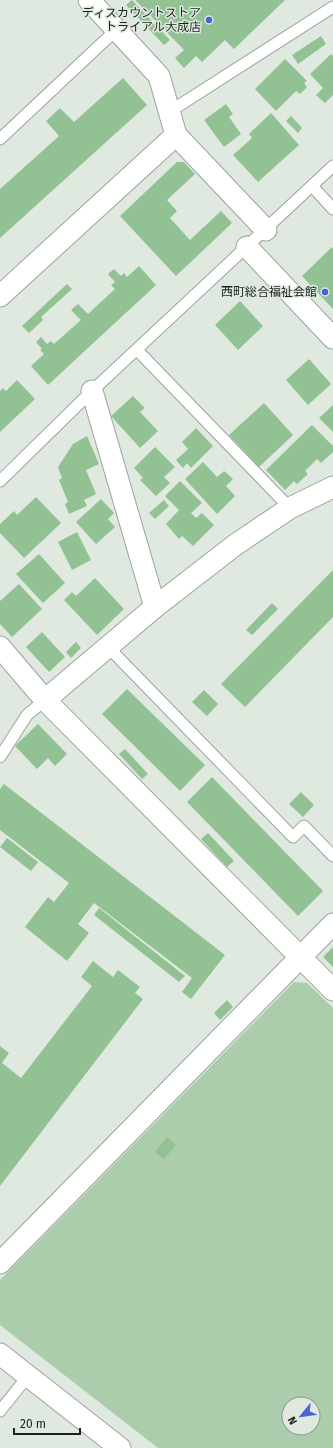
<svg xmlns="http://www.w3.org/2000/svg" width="333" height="1448" font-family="'Fira Sans','Noto Sans JP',sans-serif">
	<rect width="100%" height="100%" fill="#dfe9df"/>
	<path fill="#abcdac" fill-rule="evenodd" d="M294,982L307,983L333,1008V1448H158L0,1325V1280ZM289,1404H313V1428H289Z"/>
	<g fill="#92c294">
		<path d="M132,0L170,40L164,45L126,5Z"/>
		<path d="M135,0H285L234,49L225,40L202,62L196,56L184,68L175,58L184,50Z"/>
		<path d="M321,36L326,44L298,64L292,55Z"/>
		<path d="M331,54L333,56V95L325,103L316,95L323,88L310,74Z"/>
		<path d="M285,59L307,81L304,83L307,87L300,94L296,91L276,111L255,89Z"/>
		<path d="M123,78L147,105L0,238V189L59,136L46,121L60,108L74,122Z"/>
		<path d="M226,104L233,114L229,117L241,134L224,147L204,120Z"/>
		<path d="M271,113L299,145L258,182L233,155L252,138L249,134Z"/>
		<path d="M291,116L302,128L298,133L286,121Z"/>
		<path d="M177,162H184L195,174L167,200L177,211L170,218L190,240L221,211L232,223L176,276L120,216Z"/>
		<path d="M332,247L333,249V309L302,276Z"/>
		<path d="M139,266L156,285L48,385L31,366L44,354L40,350L42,349L36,342L41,337L47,344L51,341L54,344L81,320L71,310L78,304L88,314L115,289L111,285L115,282L108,274L114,269L121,276L124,273L127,277Z"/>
		<path d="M67,284L72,289L41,317L43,320L29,333L22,326Z"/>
		<path d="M240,301L263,326L238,350L215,325Z"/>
		<path d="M309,359L331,384L308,405L286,380Z"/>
		<path d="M17,380L35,399L0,432V391L3,388L6,391Z"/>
		<path d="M133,396L145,408L140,412L158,431L140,448L111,416Z"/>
		<path d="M264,403L293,435L259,467L229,435Z"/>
		<path d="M333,405V432L319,418Z"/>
		<path d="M312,425L333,446V452L321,463L317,459L305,471L308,474L297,484L294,481L285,490L266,470Z"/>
		<path d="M196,428L213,446L191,468L187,463L183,468L176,460L188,449L182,442Z"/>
		<path d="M87,436L99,464L86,470L96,494L84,500L87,506L69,514L65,504L68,502L59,480L62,478L58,467L73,444Z"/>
		<path d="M155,447L175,467L164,477L170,483L156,496L140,480L143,478L134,468Z"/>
		<path d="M203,462L217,477L224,471L233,479L226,486L235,496L217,514L185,479Z"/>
		<path d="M180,481L202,503L191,513L196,518L202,513L214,525L193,546L182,536L179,539L166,524L179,510L165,496Z"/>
		<path d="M36,497L61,523L24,558L0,533V524L14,511L17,515Z"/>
		<path d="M101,499L114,513L108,519L115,527L96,544L76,522Z"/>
		<path d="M164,500L169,506L155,519L149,513Z"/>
		<path d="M77,532L91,560L72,570L58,542Z"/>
		<path d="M39,554L65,583L43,603L16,574Z"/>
		<path d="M333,570V617L245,707L221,684Z"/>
		<path d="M95,578L124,609L97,635L64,600L72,592L76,596Z"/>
		<path d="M19,584L42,609L12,637L0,624V601Z"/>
		<path d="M272,603L278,609L252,635L246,630Z"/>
		<path d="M42,632L65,657L49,672L26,647Z"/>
		<path d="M76,642L81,648L71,658L66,652Z"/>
		<path d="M127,689L205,765L180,791L102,714Z"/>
		<path d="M204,690L218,704L207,716L192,702Z"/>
		<path d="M38,724L67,754L55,766L48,758L37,769L15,746Z"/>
		<path d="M125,749L148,774L142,779L119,754Z"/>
		<path d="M212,777L323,891L298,916L187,802Z"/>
		<path d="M4,784L225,955L191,999L182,992L192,978L94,903L78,924L89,933L67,961L25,927L48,897L54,902L69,883L0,830V789Z"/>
		<path d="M301,792L314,805L303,817L289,804Z"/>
		<path d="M208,833L234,861L227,867L201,839Z"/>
		<path d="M7,838L38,862L31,871L0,847Z"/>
		<path d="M99,908L185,976L179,982L94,915Z"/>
		<path d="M333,947V967L323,957Z"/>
		<path d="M93,961L113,977L118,970L140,987L135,993L143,999L0,1186V1046L9,1053L2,1063L21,1078L92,986L81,977Z"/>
		<path d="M227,1000L233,1007L220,1020L214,1013Z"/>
		<path d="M167,1137L176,1145L164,1159L155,1152Z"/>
	</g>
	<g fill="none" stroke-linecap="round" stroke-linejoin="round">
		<defs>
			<g id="service">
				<path d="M169,112L333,7"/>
				<path d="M0,139L116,30"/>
				<path d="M312,186L333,209"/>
				<path d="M137,350L290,508"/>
				<path d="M0,481L92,391L333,166"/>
				<path d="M108,647L293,837L304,826L333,856"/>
				<path d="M0,757L27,715L45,700"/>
				<path d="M0,1411L28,1376"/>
			</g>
			<g id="minor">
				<path d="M89,0L159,76L176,135"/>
				<path d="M247,247L333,338"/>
				<path d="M0,296L176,135L266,230"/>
				<path d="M92,391L155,607"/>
				<path d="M0,647L45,700L333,990"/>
				<path d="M45,700L155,607L235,545L290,508L333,487"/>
				<path d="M0,1263L333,924"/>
				<path d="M0,1354L120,1448"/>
			</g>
		</defs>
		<use href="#service" stroke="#9ca49c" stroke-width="13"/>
		<use href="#minor" stroke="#9ca49c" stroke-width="23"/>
		<use href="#service" stroke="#fff" stroke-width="11"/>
		<use href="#minor" stroke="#fff" stroke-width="21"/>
	</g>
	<g fill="#4864d8" stroke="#dfe9df" stroke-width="1.5">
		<circle cx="209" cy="20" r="4"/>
		<circle cx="325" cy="292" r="4"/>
	</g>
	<g text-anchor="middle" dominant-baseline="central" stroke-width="3" stroke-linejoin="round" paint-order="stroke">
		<g font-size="12" fill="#1d211d" stroke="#dfe9df" text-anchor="end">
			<text x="201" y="13">ディスカウントストア<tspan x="201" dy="14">トライアル大成店</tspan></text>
			<text x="317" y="292">西町総合福祉会館</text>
		</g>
	</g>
	<g transform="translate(301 1416) rotate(241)"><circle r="19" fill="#dfe9df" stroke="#919991"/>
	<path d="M0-3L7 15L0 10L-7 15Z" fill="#4864d8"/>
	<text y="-6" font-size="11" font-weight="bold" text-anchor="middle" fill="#1d211d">N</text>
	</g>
	<path d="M14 1428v6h66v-6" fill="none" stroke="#1d211d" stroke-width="2"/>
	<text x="20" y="1428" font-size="12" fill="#1d211d" stroke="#dfe9df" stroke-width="3" paint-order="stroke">20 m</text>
</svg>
